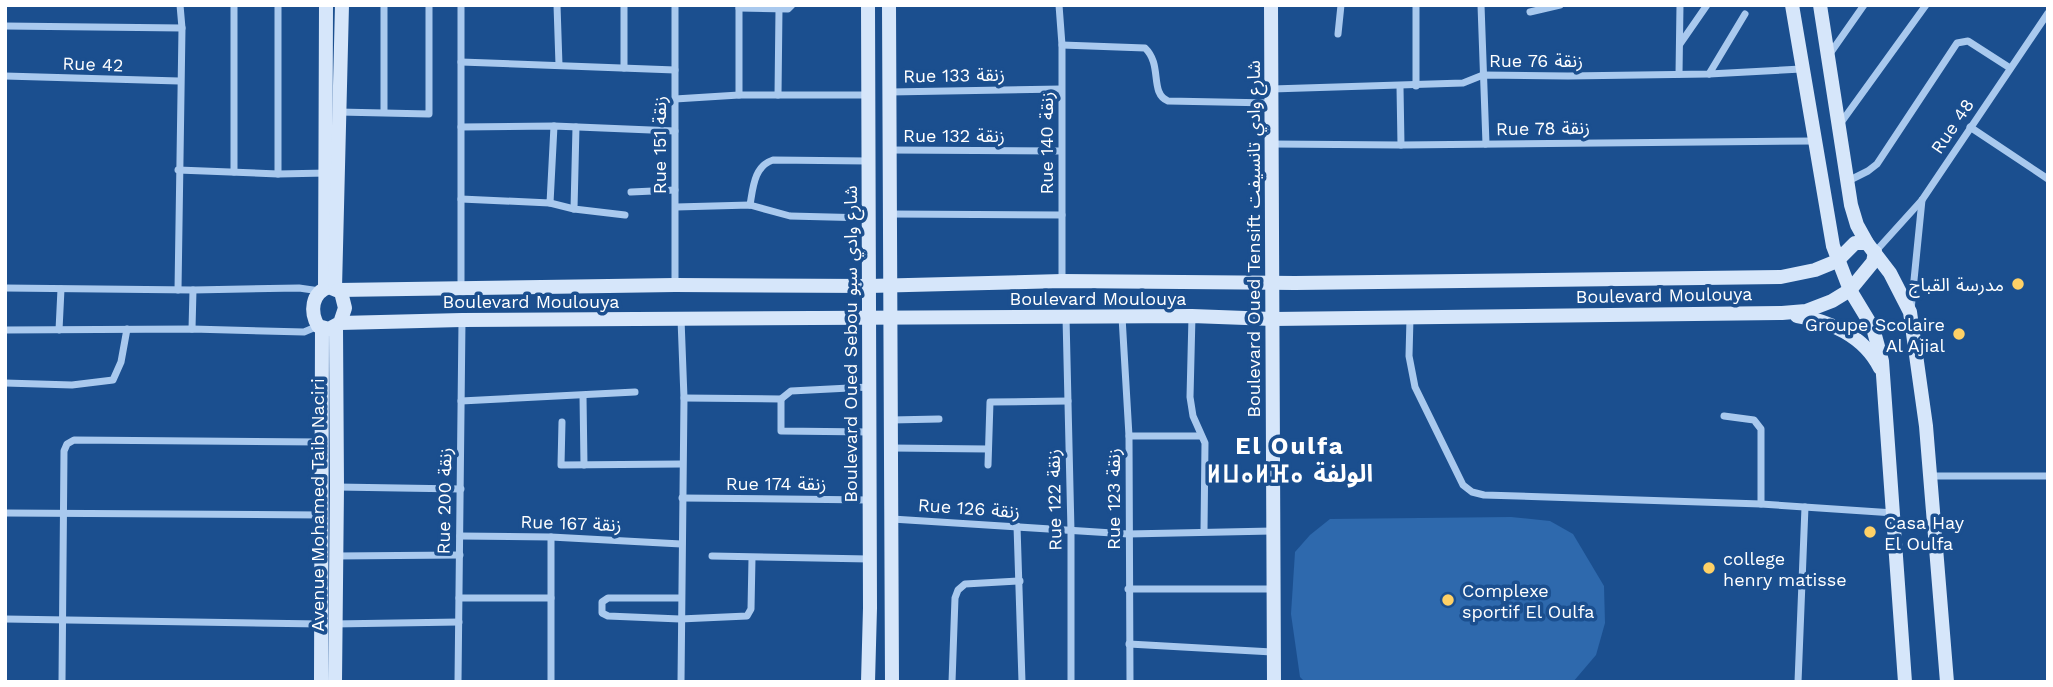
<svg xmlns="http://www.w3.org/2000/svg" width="2053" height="687" font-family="'Work Sans','Noto Sans Arabic','Noto Sans Tifinagh',sans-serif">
	<rect width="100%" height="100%" fill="#1b4f8f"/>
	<path fill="#2e69ad" d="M1511,517L1550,521L1573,534L1604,586L1605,623L1596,655L1573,682H1305L1300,677L1291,614L1295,552L1310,535L1330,519Z"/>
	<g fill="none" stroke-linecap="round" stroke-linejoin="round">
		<g stroke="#a9c9ee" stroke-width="7">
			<path d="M461,5V288"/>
			<path d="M557,5L559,65"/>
			<path d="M675,5V285"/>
			<path d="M739,5V95"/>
			<path d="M1059,5L1062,45V280"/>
			<path d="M1416,5V86"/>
			<path d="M1481,5L1486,144"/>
			<path d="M739,8L788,9L792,5"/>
			<path d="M1530,12L1560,5"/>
			<path d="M5,26L182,28"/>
			<path d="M1338,34L1341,5"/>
			<path d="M1680,44L1707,5"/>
			<path d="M1062,45L1145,48C1163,65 1149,93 1168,101L1271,103"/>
			<path d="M1829,55L1864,5"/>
			<path d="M461,62L675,70"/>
			<path d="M624,68V5"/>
			<path d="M1679,74L1680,5"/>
			<path d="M1709,74L1745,14"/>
			<path d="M5,76L179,81"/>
			<path d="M1400,87L1401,145"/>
			<path d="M1272,89L1463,83L1483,75L1568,76L1709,74L1801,69"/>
			<path d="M890,92L1061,89"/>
			<path d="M778,95L779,9"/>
			<path d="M675,99L739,95H868"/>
			<path d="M339,112L429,114V5"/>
			<path d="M384,112V5"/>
			<path d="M1840,124L1926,5"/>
			<path d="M461,127L554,126L675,131"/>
			<path d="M576,127L574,209L625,215"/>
			<path d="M1970,127L2048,179"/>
			<path d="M1272,144L1401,145L1814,141"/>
			<path d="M890,150L1061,151"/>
			<path d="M178,170L278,174L327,173"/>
			<path d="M234,172V5"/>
			<path d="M278,174V5"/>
			<path d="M1848,181L1868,171L1877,164L1957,43L1968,41L2010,68"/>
			<path d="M631,192L675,190"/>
			<path d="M461,199L550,203L554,126"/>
			<path d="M550,203L574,209"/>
			<path d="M750,205C753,188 754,166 773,160L868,161"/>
			<path d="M676,207L750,205L790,216L869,218"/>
			<path d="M890,214L1062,215"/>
			<path d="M1875,252L1922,200L2048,13"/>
			<path d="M5,288L193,290L299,288L320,291"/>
			<path d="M178,290L182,28L180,5"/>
			<path d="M1911,310L1922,200"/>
			<path d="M1192,316L1190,397L1193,416L1205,443L1204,531"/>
			<path d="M1066,317L1071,531V682"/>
			<path d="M1122,317L1129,436L1130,682"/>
			<path d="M1410,318L1409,356L1415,387L1463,485L1472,492L1484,495L1761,504L1894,513"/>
			<path d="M192,329L193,290"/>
			<path d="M5,330L192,329L304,332L318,326"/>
			<path d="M59,330L61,289"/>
			<path d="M5,383L72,385L113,380L121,362L127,329"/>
			<path d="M583,396L584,465"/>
			<path d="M684,398L781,399L791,391L869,387"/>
			<path d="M781,399V431L869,432"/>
			<path d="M461,401L635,392"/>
			<path d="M1724,416L1754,420L1761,429V504"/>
			<path d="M891,420L939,419"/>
			<path d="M562,422L561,465L682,464"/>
			<path d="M1129,436H1200"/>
			<path d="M891,448L988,449"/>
			<path d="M988,465L990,402L1068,401"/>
			<path d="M1930,476H2048"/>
			<path d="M337,487L461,489"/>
			<path d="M682,498L870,500"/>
			<path d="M5,513L322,515"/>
			<path d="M892,519L1128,534L1273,531"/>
			<path d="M1017,526L1022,682"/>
			<path d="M460,536L551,537L681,544"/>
			<path d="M551,537V682"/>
			<path d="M336,556L460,555"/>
			<path d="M712,556L869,559"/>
			<path d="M1128,589H1273"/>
			<path d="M459,598H551"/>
			<path d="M680,598H608L602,602V613L608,616L680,619L747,616L751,609L752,558"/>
			<path d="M5,619L321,624"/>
			<path d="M333,624L459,622"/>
			<path d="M1129,644L1274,652"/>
			<path d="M62,682L64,451L67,444L74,440L322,442"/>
			<path d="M458,682L462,321"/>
			<path d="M681,682L684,398L681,319"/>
			<path d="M952,682L955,598L958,590L965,584L1020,581"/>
			<path d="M1798,682L1805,507"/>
		</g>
		<g stroke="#d6e6fa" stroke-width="14">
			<path d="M868,5L870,608L868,682"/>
			<path d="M889,5L892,682"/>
			<path d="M1271,5L1274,682"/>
			<path d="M1792,5L1833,246L1850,290L1873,328L1882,361L1905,682"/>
			<path d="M1820,5L1851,205L1857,225L1867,243L1890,273L1910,312L1926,426L1947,682"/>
			<path d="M329,287L341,292L345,308L340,323L329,329L318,326C310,312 311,293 329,287Z"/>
			<path d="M325,288L326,5"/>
			<path d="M335,288L342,5"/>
			<path d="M338,290L675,285L869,286L1062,281L1295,283L1781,277L1815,270L1837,261L1855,243H1867"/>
			<path d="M1797,316C1830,321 1864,336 1880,368"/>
			<path d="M340,323L462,320L1192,316L1273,319L1782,313L1806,311L1832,301L1850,290L1873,262L1875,252"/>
			<path d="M321,682L322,328"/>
			<path d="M335,682L337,487L336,328"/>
		</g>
	</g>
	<g fill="#ffd166" stroke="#1b4f8f" stroke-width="2.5">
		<circle cx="2018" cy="284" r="7"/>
		<circle cx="1959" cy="334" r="7"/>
		<circle cx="1870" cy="532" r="7"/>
		<circle cx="1709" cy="568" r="7"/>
		<circle cx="1448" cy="600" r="7"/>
	</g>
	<g text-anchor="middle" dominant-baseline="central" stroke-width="7" stroke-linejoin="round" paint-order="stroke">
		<g font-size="18" fill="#fff" stroke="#1b4f8f">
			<text x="1536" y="60">Rue 76 زنقة</text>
			<text transform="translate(93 64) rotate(2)">Rue 42</text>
			<text transform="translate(954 75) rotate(-1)">Rue 133 زنقة</text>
			<text transform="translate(1952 126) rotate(-56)">Rue 48</text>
			<text transform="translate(1543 128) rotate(-1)">Rue 78 زنقة</text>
			<text x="954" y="135">Rue 132 زنقة</text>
			<text transform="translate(1046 143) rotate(-90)">Rue 140 زنقة</text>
			<text transform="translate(659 145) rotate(-90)">Rue 151 زنقة</text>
			<text transform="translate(1253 239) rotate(-90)">Boulevard Oued Tensift شارع وادي تانسيفت</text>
			<text transform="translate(1664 295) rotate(-1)">Boulevard Moulouya</text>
			<text x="1098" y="298">Boulevard Moulouya</text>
			<text x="531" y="301">Boulevard Moulouya</text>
			<text transform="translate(850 344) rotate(-90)">Boulevard Oued Sebou شارع وادي سبو</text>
			<text x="776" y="483">Rue 174 زنقة</text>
			<text transform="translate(1113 499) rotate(-90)">Rue 123 زنقة</text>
			<text transform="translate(1054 500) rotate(-91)">Rue 122 زنقة</text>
			<text transform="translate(444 501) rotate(-89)">Rue 200 زنقة</text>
			<text transform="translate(317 505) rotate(-90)">Avenue Mohamed Taib Naciri</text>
			<text transform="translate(969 508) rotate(4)">Rue 126 زنقة</text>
			<text transform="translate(571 523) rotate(2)">Rue 167 زنقة</text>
		</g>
		<g font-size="18" fill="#fff" stroke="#1b4f8f" text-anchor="start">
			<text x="2004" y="284" text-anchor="end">مدرسة القباج</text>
			<text x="1945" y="324" text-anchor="end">Groupe Scolaire<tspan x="1945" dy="21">Al Ajial</tspan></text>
			<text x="1884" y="522">Casa Hay<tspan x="1884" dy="21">El Oulfa</tspan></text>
			<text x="1723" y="558">college<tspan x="1723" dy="21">henry matisse</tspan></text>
			<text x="1462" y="590">Complexe<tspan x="1462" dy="21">sportif El Oulfa</tspan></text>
		</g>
		<g font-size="24" font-weight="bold" letter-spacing="2" fill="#fff" stroke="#1b4f8f">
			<text x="1290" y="446">El Oulfa<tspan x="1290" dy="28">ⵍⵡⴰⵍⴼⴰ الولفة</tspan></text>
		</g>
	</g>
	<rect width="2053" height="687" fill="none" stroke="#ffffff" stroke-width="14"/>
</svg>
